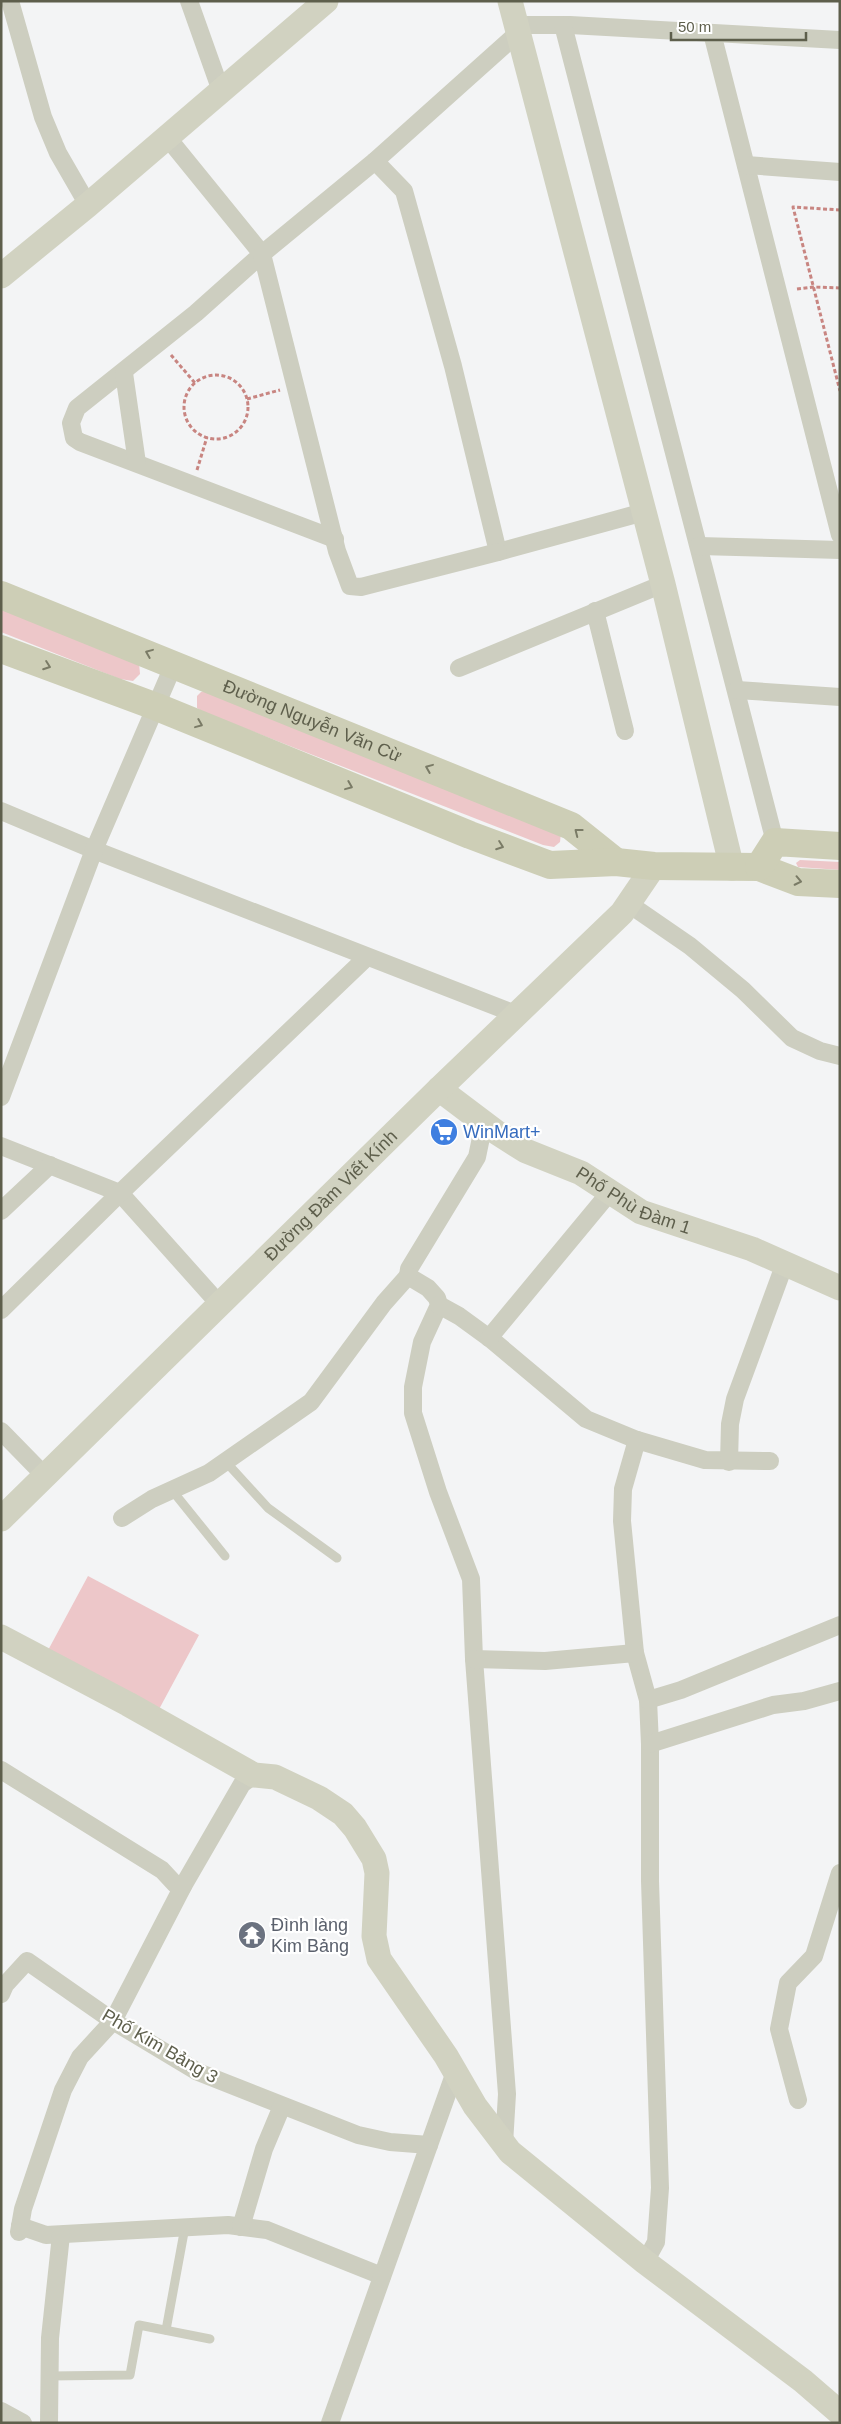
<svg xmlns="http://www.w3.org/2000/svg" width="841" height="2424" font-family="Arial,sans-serif">
	<rect width="100%" height="100%" fill="#f3f4f5"/>
	<g fill="#edc7c9">
		<path d="M1,608L139,663L140,674L133,681L120,679L1,632Z"/>
		<path d="M207,691L561,833L560,842L554,847L543,845L203,712L197,708V696L201,692Z"/>
		<path d="M800,860L840,862V870L798,867L796,863Z"/>
		<path d="M88,1576L199,1635L157,1713L46,1654Z"/>
	</g>
	<g fill="none" stroke-linecap="round" stroke-linejoin="round">
		<g stroke="#c88581" stroke-width="3" stroke-dasharray="4 2.5" stroke-linecap="butt">
			<path d="M840,210L793,207L840,391"/>
			<path d="M797,289L813,287L840,288"/>
			<path d="M171,355L195,383"/>
			<circle cx="216" cy="407" r="32"/>
			<path d="M247,399L280,390"/>
			<path d="M839,446H840"/>
			<path d="M197,470L207,437"/>
		</g>
		<g stroke="#cdcec0" stroke-width="9">
			<path d="M226,1462L268,1508L337,1558"/>
			<path d="M171,1489L225,1556"/>
			<path d="M166,2330L185,2227"/>
			<path d="M50,2376L130,2375L139,2325L210,2339"/>
		</g>
		<g stroke="#cdcec0" stroke-width="18">
			<path d="M10,1L43,117L58,153L88,205"/>
			<path d="M189,1L221,91"/>
			<path d="M517,25H570L840,40"/>
			<path d="M563,25L775,842"/>
			<path d="M712,33L840,535"/>
			<path d="M167,137L262,254L196,313L77,408L71,423L74,438L80,442L335,539"/>
			<path d="M375,161L404,191L453,366L498,552L644,512"/>
			<path d="M746,165L840,172"/>
			<path d="M124,373L137,463"/>
			<path d="M699,546L840,550"/>
			<path d="M498,552L361,587L350,586L337,551L262,254L375,161L519,32"/>
			<path d="M595,611L625,731"/>
			<path d="M459,668L663,584"/>
			<path d="M737,690L840,697"/>
			<path d="M1,811L94,850L518,1015"/>
			<path d="M629,904L690,946L743,990L792,1038L820,1051L840,1056"/>
			<path d="M1,1097L94,850L174,664"/>
			<path d="M484,1123L477,1157L409,1269L408,1276L428,1288L437,1298L439,1305L422,1342L413,1387V1413L438,1492L471,1579L474,1659L507,2094L504,2144"/>
			<path d="M1,1146L120,1193L221,1306"/>
			<path d="M1,1211L50,1165"/>
			<path d="M439,1305L459,1316L492,1340L586,1419L637,1440L705,1460L770,1461"/>
			<path d="M1,1310L120,1193L367,957"/>
			<path d="M489,1338L610,1192"/>
			<path d="M1,1431L45,1476"/>
			<path d="M637,1440L623,1489L622,1521L635,1653L648,1700L650,1744V1881L660,2188L656,2242L645,2262"/>
			<path d="M729,1462L730,1424L735,1399L785,1263"/>
			<path d="M122,1518L152,1499L209,1473L311,1402L384,1303L408,1276"/>
			<path d="M474,1659L545,1661L635,1653"/>
			<path d="M648,1700L681,1690L840,1625"/>
			<path d="M650,1744L773,1705L804,1701L840,1691"/>
			<path d="M1,1770L162,1870L175,1884L183,1886L242,1784L254,1775"/>
			<path d="M1,1994L5,1985L27,1961L113,2021L198,2072L358,2135L390,2142L429,2145"/>
			<path d="M798,2100L779,2029L788,1983L814,1956L840,1873"/>
			<path d="M20,2226L46,2235L228,2225L267,2230L382,2276"/>
			<path d="M241,2227L264,2149L282,2106"/>
			<path d="M19,2232L23,2209L63,2090L80,2057L113,2021L183,1886"/>
			<path d="M1,2411L23,2423"/>
			<path d="M49,2423L50,2338L61,2235"/>
			<path d="M330,2423L455,2072"/>
		</g>
		<g stroke="#d1d2c1" stroke-width="25">
			<path d="M510,1L663,584L732,868"/>
			<path d="M1,276L88,205L326,1"/>
			<path id="s1" d="M439,1089L496,1132L526,1151L581,1173L641,1212L752,1249L840,1288"/>
			<path id="s2" d="M1,1519L439,1089L622,913L654,866"/>
			<path d="M1,1637L128,1704L254,1775L275,1777L319,1798L343,1814L355,1828L374,1859L377,1873L374,1936L379,1959L446,2056L475,2106L510,2152L645,2262L803,2381L840,2413"/>
		</g>
		<g stroke="#cdceb6" stroke-width="28">
			<path id="s3" d="M1,595L571,826L616,862"/>
			<path d="M1,649L157,707L470,835L550,865L616,862L654,866L759,867L798,882L840,884"/>
			<path d="M759,867L775,842L840,846"/>
		</g>
	</g>
	<defs><path id="oneway-chevron" d="M-2-3.5L2.5 0L-2 3.5" fill="none" stroke-width="1.6" stroke-linecap="round" stroke-linejoin="round" transform="scale(1.25)"/></defs>
	<g stroke="#7a7b66">
		<use href="#oneway-chevron" transform="translate(149 653) rotate(-158)"/>
		<use href="#oneway-chevron" transform="translate(47 666) rotate(20)"/>
		<use href="#oneway-chevron" transform="translate(199 724) rotate(22)"/>
		<use href="#oneway-chevron" transform="translate(429 768) rotate(-158)"/>
		<use href="#oneway-chevron" transform="translate(349 786) rotate(22)"/>
		<use href="#oneway-chevron" transform="translate(578 832) rotate(-142)"/>
		<use href="#oneway-chevron" transform="translate(500 846) rotate(20)"/>
		<use href="#oneway-chevron" transform="translate(798 881) rotate(12)"/>
	</g>
	<defs>
		<symbol id="supermarket-disc" viewBox="-11 -11 22 22"><circle r="9.5" fill="#3f7fe0" stroke="#fff"/><path d="M-6-5.5h2.5l.6 2H6L4.5 2H-2.5L-4.4-4H-6ZM-1.5 3.2a1.3 1.3 0 1 0 .1 0ZM3 3.2a1.3 1.3 0 1 0 .1 0Z" fill="#fff"/></symbol>
		<symbol id="temple-disc" viewBox="-11 -11 22 22"><circle r="9.5" fill="#6b7280" stroke="#fff"/><path d="M0-6L5-2H3V0L6.5 2.5H4V6H1.5V3h-3V6H-4V2.5H-6.5L-3 0V-2H-5Z" fill="#fff"/></symbol>
	</defs>
	<g fill-rule="evenodd">
		<use href="#supermarket-disc" x="428" y="1116" width="32" height="32"/>
		<use href="#temple-disc" x="236" y="1919" width="32" height="32"/>
	</g>
	<g text-anchor="middle" dominant-baseline="central" stroke-width="4.5" stroke-linejoin="round" paint-order="stroke">
		<g font-size="18" fill="#5e5f4c" stroke="#fff">
			<text stroke="none"><textPath href="#s3" startOffset="336">Đường Nguyễn Văn Cừ</textPath></text>
			<text stroke="none"><textPath href="#s2" startOffset="462">Đường Đàm Viết Kính</textPath></text>
			<text stroke="none"><textPath href="#s1" startOffset="226">Phố Phù Đàm 1</textPath></text>
			<text transform="translate(160 2046) rotate(30)">Phố Kim Bảng 3</text>
		</g>
		<g font-size="18" fill="#366cbe" stroke="#fff" text-anchor="start">
			<text x="463" y="1132">WinMart+</text>
		</g>
		<g font-size="18" fill="#5b616d" stroke="#fff" text-anchor="start">
			<text x="271" y="1925">Đình làng<tspan x="271" dy="21">Kim Bảng</tspan></text>
		</g>
	</g>
	<rect width="841" height="2424" fill="none" stroke="#5e5f4c" stroke-width="5"/>
	<path d="M671 32v8h135v-8" fill="none" stroke="#5e5f4c" stroke-width="2.5"/>
	<text x="678" y="32" font-size="15" fill="#5e5f4c" stroke="#ffffff" stroke-width="4" paint-order="stroke">50 m</text>
</svg>
